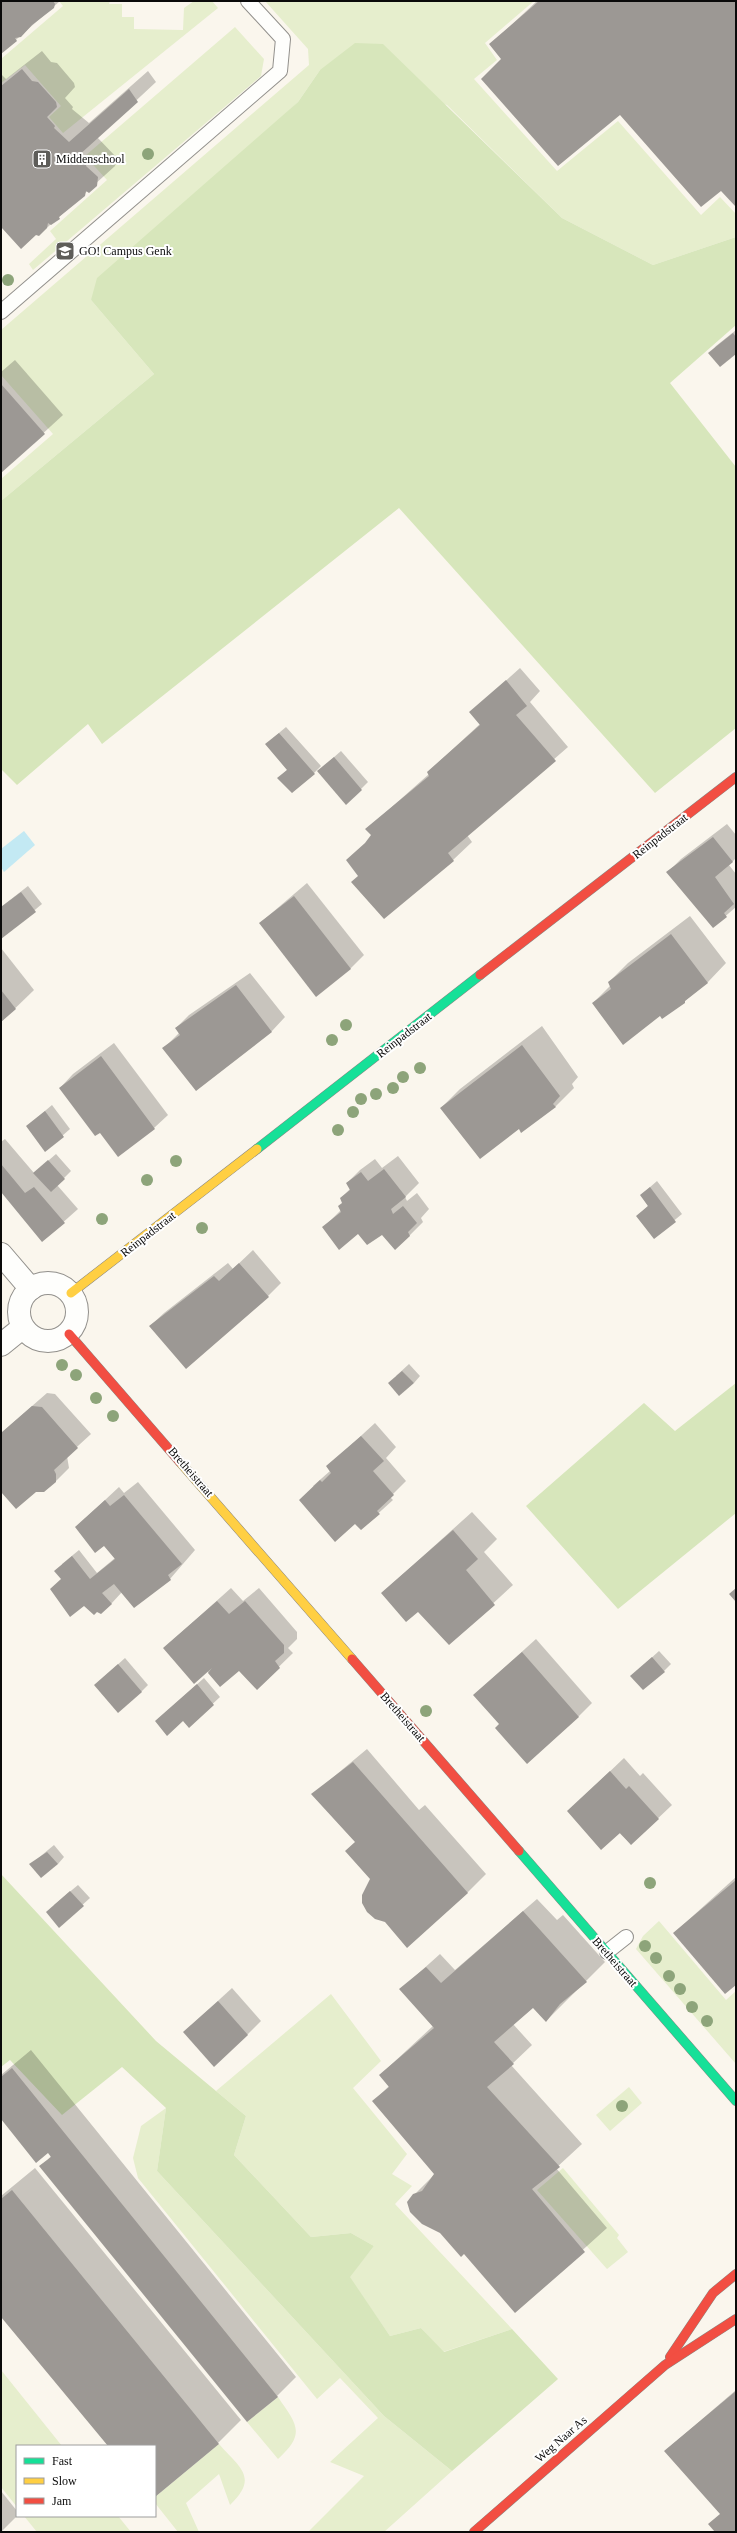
<svg xmlns="http://www.w3.org/2000/svg" width="737" height="2533" font-family="'Times New Roman',serif">
	<rect width="100%" height="100%" fill="#faf6ed"/>
	<g fill="#e6eecd">
		<path d="M59,1H110L109,4H122V17H134V29L183,30L184,8L194,1H212L218,8L63,133L49,117L61,106L25,65L1,83V59L63,6Z"/>
		<path d="M265,1H534L485,43L497,60L474,79L557,171L618,121L701,215L720,197L736,214V237L653,265L562,218L447,105L320,70L298,102L91,300L154,374L1,501V479L53,434L1,375V330L309,65L308,49Z"/>
		<path d="M235,27L264,59L261,76L33,270L29,264L56,239L50,231L107,180L85,156Z"/>
		<path d="M659,1921L726,2000L736,1991V2064L636,1949L643,1936Z"/>
		<path d="M331,1994L381,2061L353,2088L407,2154L392,2174L412,2186L395,2204L512,2329L443,2352L421,2328L390,2336L349,2277L374,2246L351,2233L311,2237L234,2155L246,2116L216,2091Z"/>
		<path d="M629,2087L642,2103L610,2131L596,2115Z"/>
		<path d="M166,2108L157,2171L384,2416L452,2471L384,2532H308L364,2476L330,2462L378,2418L340,2378L317,2399L138,2178L133,2158L141,2126Z"/>
		<path d="M563,2168L619,2235L617,2238L628,2252L607,2269L537,2190Z"/>
		<path d="M1,2370L62,2446H17V2507L1,2487Z"/>
		<path d="M278,2397C296,2424 307,2433 278,2459L247,2422Z"/>
		<path d="M219,2444C240,2468 259,2477 230,2505L219,2474L186,2503L199,2532H178L155,2503V2497Z"/>
		<path d="M24,2516H118L131,2532H37Z"/>
	</g>
	<g fill="#d7e6bb">
		<path d="M355,43L383,44L562,218L653,265L736,237V325L670,383L736,467V728L655,793L399,508L102,744L88,724L17,785L1,769V501L154,374L91,300L97,278L298,102L320,70Z"/>
		<path d="M736,1383V1513L618,1609L526,1506L644,1403L675,1431Z"/>
		<path d="M1,1874L156,2041L246,2116L234,2155L311,2237L351,2233L374,2246L350,2277L390,2336L421,2328L444,2352L512,2329L558,2379L452,2471L384,2416L157,2171L166,2108L122,2067L62,2115L10,2060L1,2067Z"/>
	</g>
	<path fill="#c3e9f3" d="M24,831L35,845L4,872L1,867V849Z"/>
	<g fill="#0003">
		<path d="M1,1H60L1,53Z"/>
		<path d="M537,1H736V205L721,189L620,114L491,44Z"/>
		<path d="M42,51L51,62L57,63L74,83L75,87L65,98L73,107L72,109L89,123L148,71L156,82L97,137L117,158L115,166L39,235L1,225V74L6,79Z"/>
		<path d="M736,330V352L710,353L716,346Z"/>
		<path d="M15,360L63,415L1,472V372Z"/>
		<path d="M520,668L540,691L530,702L568,747L467,835L472,842L453,860L359,876L369,840L373,835L367,829L429,774L428,772L442,759L480,724L471,712Z"/>
		<path d="M286,727L321,766L314,773L279,778L288,769L273,738Z"/>
		<path d="M341,751L368,782L346,804L325,765Z"/>
		<path d="M727,824L736,835V858L729,865L736,874V907L714,926L668,872L681,859Z"/>
		<path d="M307,883L364,955L350,969L260,923Z"/>
		<path d="M28,886L42,904L1,938V907Z"/>
		<path d="M690,916L726,963L708,982L676,1008L660,1015L593,1003L611,985L609,982L628,963Z"/>
		<path d="M1,948L34,990L1,1022Z"/>
		<path d="M250,973L285,1017L272,1031L196,1090L164,1048L179,1033L176,1028L189,1015Z"/>
		<path d="M542,1026L578,1077L572,1084L574,1088L555,1107L520,1128L441,1108L460,1089Z"/>
		<path d="M114,1043L168,1115L154,1128L60,1088L73,1074Z"/>
		<path d="M52,1105L70,1129L46,1150L27,1126Z"/>
		<path d="M5,1139L34,1173L56,1154L71,1171L57,1185L78,1209L42,1241L1,1190V1142Z"/>
		<path d="M398,1156L419,1183L405,1197L407,1201L417,1193L429,1209L421,1218L423,1222L409,1236L359,1233L324,1227L341,1210L343,1202L341,1198L351,1188L347,1183L360,1170L375,1159L382,1168Z"/>
		<path d="M657,1181L682,1214L654,1237L638,1216L648,1206L641,1195Z"/>
		<path d="M253,1250L281,1283L268,1296L150,1326L164,1313L228,1263L233,1269Z"/>
		<path d="M409,1364L420,1376L414,1383L396,1376Z"/>
		<path d="M47,1393L55,1394L91,1434L67,1456L69,1468L55,1482L1,1490V1433Z"/>
		<path d="M375,1423L396,1447L386,1458L406,1481L390,1497L393,1500L361,1529L313,1486L330,1471L327,1467Z"/>
		<path d="M138,1482L195,1550L170,1579L122,1592L111,1604H84L62,1579V1564L79,1550L97,1573L115,1558L104,1544L76,1527L119,1487L124,1493Z"/>
		<path d="M472,1512L497,1539L484,1552L513,1585L449,1644L418,1610L382,1593Z"/>
		<path d="M231,1588L243,1601L259,1588L297,1632V1639L288,1648L293,1653L257,1688L239,1669L220,1686L207,1671L164,1648Z"/>
		<path d="M536,1639L592,1703L578,1717L500,1724L474,1695Z"/>
		<path d="M659,1651L671,1664L664,1671L638,1670Z"/>
		<path d="M125,1658L148,1685L141,1692L95,1685Z"/>
		<path d="M204,1678L220,1697L189,1726L183,1720L156,1721Z"/>
		<path d="M367,1749L419,1810L425,1805L486,1874L467,1893L371,1879L356,1841L313,1794Z"/>
		<path d="M624,1758L640,1776L643,1773L672,1805L631,1844L582,1798Z"/>
		<path d="M54,1845L64,1857L58,1864L30,1865Z"/>
		<path d="M736,1877V1983L674,1933Z"/>
		<path d="M78,1885L90,1898L59,1926L54,1905Z"/>
		<path d="M537,1899L557,1920L563,1915L605,1962L546,2021L533,2007L513,2024L532,2045L511,2065L582,2144L556,2168L607,2228L515,2311L414,2195L435,2174L374,2101L389,2086L380,2075L433,2026L401,1989L440,1954L455,1970Z"/>
		<path d="M232,1988L261,2021L247,2035L184,2032Z"/>
		<path d="M31,2050L296,2377L277,2396L41,2167L52,2155L1,2118V2075Z"/>
		<path d="M35,2168L241,2420L218,2443L155,2495V2446H109L1,2315V2196Z"/>
		<path d="M736,2390V2532H716L721,2514L665,2451Z"/>
		<path d="M1,2491L17,2511V2516L1,2532Z"/>
	</g>
	<g fill="#9c9894">
		<path d="M1,1H53L55,4L54,8L32,25L21,37L15,38L17,41L1,54Z"/>
		<path d="M539,1H736V207L721,191L701,207L620,115L558,166L481,79L501,59L489,44Z"/>
		<path d="M22,69L32,81L38,82L56,102L57,107L47,117L55,126L54,128L69,142L129,89L138,102L78,156L87,162L86,166L98,177L97,186L89,193L86,191L85,196L59,217L60,219L51,225L48,223L47,228L39,236L36,235L21,249L1,227V86Z"/>
		<path d="M733,333L736,337V354L720,367L708,353Z"/>
		<path d="M1,384L45,434L1,473Z"/>
		<path d="M506,680L527,706L516,715L556,761L448,853L454,861L384,919L351,882L358,876L346,860L365,843L371,835L365,829L429,776L427,772L480,725L469,712Z"/>
		<path d="M279,733L315,774L292,793L277,778L287,770L265,744Z"/>
		<path d="M334,757L362,790L346,805L317,771Z"/>
		<path d="M713,837L733,862L715,877L734,904L724,913L727,917L713,928L666,872Z"/>
		<path d="M21,892L36,912L1,939V907Z"/>
		<path d="M294,896L351,969L316,997L259,923Z"/>
		<path d="M671,934L708,983L685,1001V1003L662,1019L660,1016L623,1045L592,1003L611,989L608,982Z"/>
		<path d="M236,985L272,1032L196,1091L162,1048L180,1035L175,1028Z"/>
		<path d="M1,990L16,1009L1,1022Z"/>
		<path d="M522,1045L560,1096L553,1104L556,1107L521,1133L519,1129L480,1159L440,1108Z"/>
		<path d="M101,1056L155,1129L118,1157L100,1133L95,1136L59,1088Z"/>
		<path d="M45,1111L64,1137L45,1152L26,1126Z"/>
		<path d="M48,1160L65,1179L51,1192L33,1173Z"/>
		<path d="M1,1164L25,1193L34,1187L65,1223L42,1242L1,1192Z"/>
		<path d="M384,1169L406,1197L391,1209L393,1214L403,1206L417,1223L408,1232L410,1236L395,1250L382,1235L367,1245L358,1234L339,1250L322,1227L341,1212L338,1206L342,1203L340,1198L350,1190L346,1183L361,1172L368,1181Z"/>
		<path d="M650,1187L676,1222L654,1239L636,1216L648,1206L640,1195Z"/>
		<path d="M239,1263L269,1297L186,1369L149,1326L214,1276L219,1281Z"/>
		<path d="M402,1371L414,1383L399,1396L388,1383Z"/>
		<path d="M32,1406L42,1407L78,1448L54,1470L56,1474V1482L44,1492H36L16,1509L1,1492V1433Z"/>
		<path d="M361,1436L384,1461L373,1471L394,1495L377,1511L380,1514L361,1530L355,1524L335,1542L299,1500L320,1480L322,1482L331,1473L326,1466Z"/>
		<path d="M124,1495L182,1564L168,1575L171,1580L134,1608L114,1584L102,1593L112,1604L101,1614L97,1612L94,1615L84,1606L70,1617L50,1589L61,1579L54,1571L72,1556L90,1579L115,1559L104,1546L95,1553L75,1527L105,1500L110,1506Z"/>
		<path d="M453,1530L478,1559L466,1570L495,1605L449,1645L418,1612L406,1622L381,1593Z"/>
		<path d="M736,1588V1602L729,1594Z"/>
		<path d="M217,1601L229,1614L245,1601L284,1645V1653L275,1661L280,1668L257,1690L239,1671L220,1687L208,1673L212,1668L194,1684L163,1648Z"/>
		<path d="M522,1652L579,1717L527,1764L495,1728L499,1724L473,1695Z"/>
		<path d="M652,1657L665,1672L643,1690L630,1676Z"/>
		<path d="M118,1664L142,1692L118,1713L94,1685Z"/>
		<path d="M197,1684L214,1705L189,1728L183,1721L167,1736L155,1721Z"/>
		<path d="M353,1762L468,1893L407,1948L385,1922L375,1919L367,1912L362,1903V1895L370,1879L345,1851L355,1842L311,1794Z"/>
		<path d="M610,1771L626,1789L629,1786L659,1819L631,1845L620,1833L601,1850L567,1811Z"/>
		<path d="M47,1852L58,1864L41,1878L29,1864Z"/>
		<path d="M736,1880V1985L725,1994L673,1933Z"/>
		<path d="M70,1891L84,1906L59,1928L46,1912Z"/>
		<path d="M523,1911L587,1982L560,2004L546,2022L533,2008L494,2042L514,2064L487,2087L560,2167L532,2189L585,2252L515,2313L464,2254L461,2257L440,2233L422,2224L410,2212L407,2202L413,2194L422,2191L434,2174L372,2101L389,2087L379,2075L434,2028L399,1989L426,1967L441,1983Z"/>
		<path d="M218,2001L248,2035L214,2067L183,2032Z"/>
		<path d="M12,2068L278,2397L247,2422L39,2166L51,2157L48,2153L36,2163L1,2119V2077Z"/>
		<path d="M12,2190L219,2444L155,2497V2446H108L1,2317V2199Z"/>
		<path d="M736,2391V2532H715L708,2524L720,2514L664,2451Z"/>
	</g>
	<g fill="none" stroke-linecap="round" stroke-linejoin="round">
		<defs>
			<g id="lane">
				<path d="M1,312L280,71L283,39L248,1"/>
				<path d="M607,1952L626,1937"/>
			</g>
			<g id="street">
				<path d="M1,1254L31,1289"/>
				<circle cx="48" cy="1312" r="29"/>
				<path d="M1,1345L22,1328"/>
			</g>
			<g id="fast">
				<path d="M257,1149L480,975"/>
				<path d="M519,1851L736,2101"/>
			</g>
			<g id="slow">
				<path d="M71,1293L257,1149"/>
				<path d="M180,1462L352,1659"/>
			</g>
			<g id="jam">
				<path d="M480,975L736,777"/>
				<path d="M69,1334L180,1462"/>
				<path d="M352,1659L519,1851"/>
				<path d="M670,2357L713,2293L736,2274"/>
				<path d="M474,2532L665,2365L736,2319"/>
			</g>
		</defs>
		<use href="#lane" stroke="#92908c" stroke-width="16"/>
		<use href="#street" stroke="#92908c" stroke-width="24"/>
		<use href="#fast" stroke="#898783" stroke-width="10"/>
		<use href="#slow" stroke="#898783" stroke-width="10"/>
		<use href="#jam" stroke="#898783" stroke-width="10"/>
		<use href="#lane" stroke="#fefefc" stroke-width="14"/>
		<use href="#street" stroke="#fefefc" stroke-width="22"/>
		<use href="#fast" stroke="#16e098" stroke-width="9"/>
		<use href="#slow" stroke="#ffcf43" stroke-width="9"/>
		<use href="#jam" stroke="#f24e42" stroke-width="9"/>
	</g>
	<g fill="#8da47a">
		<circle cx="148" cy="154" r="6"/>
		<circle cx="8" cy="280" r="6"/>
		<circle cx="346" cy="1025" r="6"/>
		<circle cx="332" cy="1040" r="6"/>
		<circle cx="420" cy="1068" r="6"/>
		<circle cx="403" cy="1077" r="6"/>
		<circle cx="393" cy="1088" r="6"/>
		<circle cx="376" cy="1094" r="6"/>
		<circle cx="361" cy="1099" r="6"/>
		<circle cx="353" cy="1112" r="6"/>
		<circle cx="338" cy="1130" r="6"/>
		<circle cx="176" cy="1161" r="6"/>
		<circle cx="147" cy="1180" r="6"/>
		<circle cx="102" cy="1219" r="6"/>
		<circle cx="202" cy="1228" r="6"/>
		<circle cx="62" cy="1365" r="6"/>
		<circle cx="76" cy="1375" r="6"/>
		<circle cx="96" cy="1398" r="6"/>
		<circle cx="113" cy="1416" r="6"/>
		<circle cx="426" cy="1711" r="6"/>
		<circle cx="650" cy="1883" r="6"/>
		<circle cx="645" cy="1946" r="6"/>
		<circle cx="656" cy="1958" r="6"/>
		<circle cx="669" cy="1976" r="6"/>
		<circle cx="680" cy="1989" r="6"/>
		<circle cx="692" cy="2007" r="6"/>
		<circle cx="707" cy="2021" r="6"/>
		<circle cx="622" cy="2106" r="6"/>
	</g>
	<defs>
		<symbol id="building-square" viewBox="-11 -11 22 22"><rect x="-9" y="-9" width="18" height="18" rx="4" fill="#5e5d59" stroke="#fff"/><path d="M-4-6H4V6H1V3H-1V6H-4ZM-2.5-4.3h1.7v1.8h-1.7ZM.8-4.3h1.7v1.8H.8ZM-2.5-1h1.7V.8h-1.7ZM.8-1h1.7V.8H.8Z" fill="#fff"/></symbol>
		<symbol id="school-square" viewBox="-11 -11 22 22"><rect x="-9" y="-9" width="18" height="18" rx="4" fill="#5e5d59" stroke="#fff"/><path d="M0-5L7-2L0 1L-7-2ZM-4 1L0 2.5L4 1V4Q0 6-4 4Z" fill="#fff"/></symbol>
	</defs>
	<g fill-rule="evenodd">
		<use href="#building-square" x="31" y="148" width="22" height="22"/>
		<use href="#school-square" x="54" y="240" width="22" height="22"/>
	</g>
	<g text-anchor="middle" dominant-baseline="central" stroke-width="4" stroke-linejoin="round" paint-order="stroke">
		<g font-size="12" fill="#0a0a0a" stroke="#fff" text-anchor="start">
			<text x="56" y="159">Middenschool</text>
			<text x="79" y="251">GO! Campus Genk</text>
		</g>
		<g font-size="12" fill="#0a0a0a" stroke="#fff">
			<text transform="translate(660 836) rotate(-38)">Reinpadstraat</text>
			<text transform="translate(404 1035) rotate(-38)">Reinpadstraat</text>
			<text transform="translate(148 1234) rotate(-38)">Reinpadstraat</text>
			<text transform="translate(191 1472) rotate(49)">Bretheistraat</text>
			<text transform="translate(403 1717) rotate(49)">Bretheistraat</text>
			<text transform="translate(615 1962) rotate(49)">Bretheistraat</text>
			<text transform="translate(561 2439) rotate(-41)">Weg Naar As</text>
		</g>
	</g>
	<rect width="737" height="2533" fill="none" stroke="#0a0a0a" stroke-width="4"/>
	<rect x="16" y="2445" width="140" height="72" fill="#ffffff" stroke="#9d9d9d"/>
	<rect x="24" y="2458" width="20" height="6" fill="#16e098" stroke="#9d9d9d"/>
	<text x="52" y="2465" font-size="12" fill="#0a0a0a">Fast</text>
	<rect x="24" y="2478" width="20" height="6" fill="#ffcf43" stroke="#9d9d9d"/>
	<text x="52" y="2485" font-size="12" fill="#0a0a0a">Slow</text>
	<rect x="24" y="2498" width="20" height="6" fill="#f24e42" stroke="#9d9d9d"/>
	<text x="52" y="2505" font-size="12" fill="#0a0a0a">Jam</text>
</svg>
